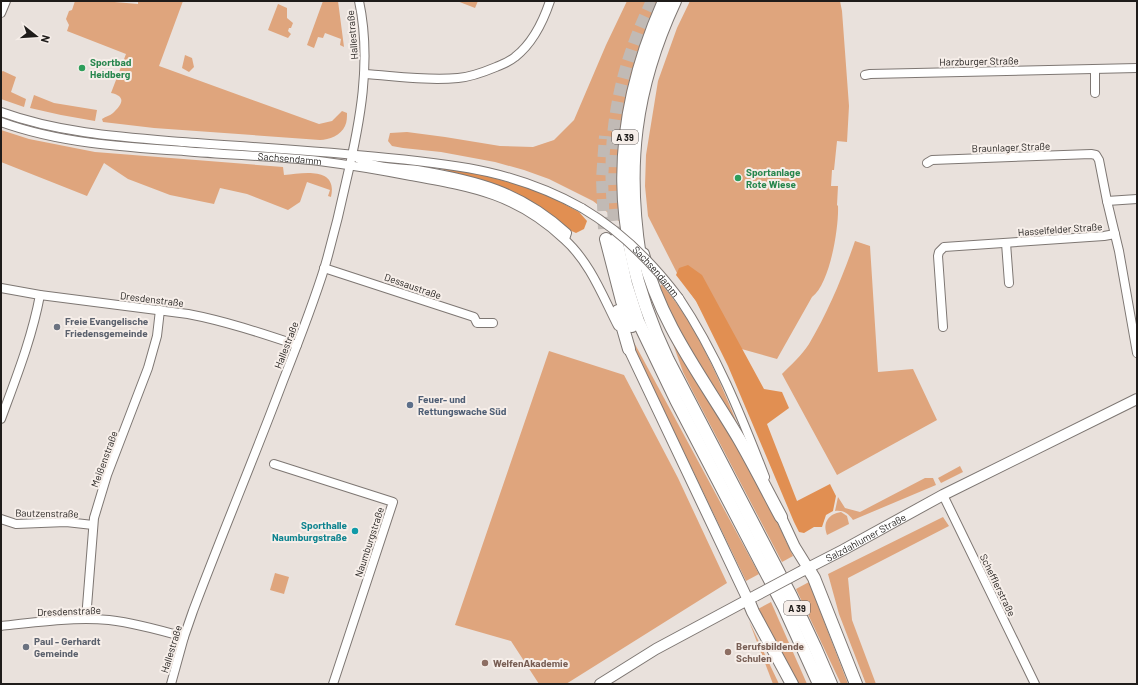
<svg xmlns="http://www.w3.org/2000/svg" width="1138" height="685" font-family="Barlow,sans-serif">
	<rect width="100%" height="100%" fill="#e9e1dc"/>
	<g fill="#dfa57d">
		<path d="M75,1H103L138,4V1H183L159,66L319,124L332,121L342,111L347,113C347,117 347,122 345,126C341,135 329,140 320,140L154,128L103,122L102,119C106,116 110,116 113,113C123,104 126,96 111,93L126,54L67,31L69,25L66,19L69,11L72,10Z"/>
		<path d="M323,1H338L344,47L340,45L341,39L325,33L323,38L318,37L314,48L307,45Z"/>
		<path d="M457,1H478L475,8Z"/>
		<path d="M627,1H658C625,70 612,146 620,222L593,201L549,179L524,170L495,162L441,152L403,148L392,146L388,141L390,133L407,132L445,137L500,146L533,147L554,140L574,120L606,45Z"/>
		<path d="M690,1H840L842,11L849,106L847,142L837,141L834,170H832L831,186H838L837,205L838,206C839,227 830,284 812,297L777,359L720,343L696,301L678,275L648,216L645,186L646,155L658,81L677,28Z"/>
		<path d="M278,4L287,8V18L293,23L291,28H289L288,31L291,34L288,38L268,30Z"/>
		<path d="M185,55L192,58L194,67L189,72L182,68Z"/>
		<path d="M3,71L16,77L11,92L26,99L24,107L1,99V72Z"/>
		<path d="M34,95L54,103L97,110L95,121L61,115L30,108Z"/>
		<path d="M1,130L29,139L95,152L283,167L284,175C303,173 338,166 331,197L328,196L330,190L307,182L300,202L288,210L247,194L220,188L214,204L170,195L128,179L104,163L87,196L1,162Z"/>
		<path d="M855,241L870,246L878,372L913,369L937,420L837,475L782,374C791,365 802,355 809,344C828,312 843,276 855,241Z"/>
		<path d="M662,285C702,331 723,391 747,446L687,348L658,286Z"/>
		<path d="M630,335L759,574L746,581L656,394L637,354Z"/>
		<path d="M671,338L758,481L793,556L782,562L693,392L683,372Z"/>
		<path d="M549,351L624,375L678,478L727,583L566,684H539L511,641L455,625Z"/>
		<path d="M960,466L963,472L941,483L938,478Z"/>
		<path d="M925,478H933L936,485L853,520C848,513 843,510 835,511L838,497L845,508L860,512Z"/>
		<path d="M841,512L847,516L849,524L827,535C822,522 829,514 841,512Z"/>
		<path d="M943,517L949,526L848,578L852,620L876,684H866L839,614L828,574Z"/>
		<path d="M275,573L289,577L284,594L270,590Z"/>
		<path d="M809,582L848,684H841L796,589Z"/>
		<path d="M771,602L807,684H797L758,609Z"/>
		<path d="M749,621L779,684H773Z"/>
	</g>
	<g fill="#e18f52">
		<path d="M438,168L467,171L527,187L553,198L579,212L587,221L584,229L576,233L565,228L471,178Z"/>
		<path d="M688,265L702,275L764,389L782,392L789,408L767,424L797,501L830,484L836,496L833,511L826,515L822,527H814L804,533L799,532L794,522L728,366L696,301L676,275L679,268Z"/>
	</g>
	<g fill="none" stroke-linecap="round" stroke-linejoin="round">
		<g stroke="#c1bab5" stroke-width="12" stroke-dasharray="12 6" stroke-linecap="butt">
			<path d="M604,229L602,179L605,136"/>
			<path d="M616,239C605,150 613,82 652,1"/>
		</g>
		<defs>
			<g id="minor">
				<path d="M1,13L6,1"/>
				<path d="M1095,69V93"/>
				<path d="M364,74C395,76 427,81 458,78C471,77 484,72 496,67C503,64 509,62 515,57C533,43 543,22 550,1"/>
				<path d="M865,75L870,74L1137,68"/>
				<path d="M1,112C59,133 121,137 182,142C251,147 319,151 388,158C461,165 517,172 582,208"/>
				<path id="s1" d="M1,122C59,143 123,147 184,151C229,155 274,156 319,161C350,165 380,170 411,176C472,187 516,194 564,239C590,262 603,297 618,326"/>
				<path d="M355,156C368,168 400,168 417,170C477,180 521,191 567,233L565,239"/>
				<path d="M927,163L932,160L1091,154L1096,155L1099,160L1107,201L1119,251L1137,353"/>
				<path d="M1107,201L1137,199"/>
				<path d="M1006,243L1009,283"/>
				<path d="M324,268L474,317L477,323H493"/>
				<path d="M1,288L40,295L188,314C225,321 261,333 297,345"/>
				<path d="M679,298C716,353 741,415 765,477"/>
				<path d="M943,327L938,256L939,252L944,247L1104,236L1115,234"/>
				<path d="M1,419C16,378 32,338 40,295"/>
				<path d="M274,464L393,502L333,684"/>
				<path d="M943,495L1035,684"/>
				<path d="M1,519L16,524L66,522L93,525"/>
				<path d="M86,619L94,518L107,475L148,368L157,336L160,310"/>
				<path d="M1,626C37,622 73,617 109,620C134,623 160,630 184,637"/>
				<path d="M171,684L184,637L193,611C222,534 254,458 283,381C298,343 313,305 325,266C333,238 340,210 346,182C360,123 372,61 359,1"/>
			</g>
			<g id="major">
				<path d="M629,349L748,600"/>
				<path d="M781,517L795,547L808,568"/>
				<path id="s2" d="M802,571L843,550L943,495L1137,399"/>
				<path d="M600,684L656,649L753,597"/>
			</g>
			<g id="highway">
				<path d="M664,1C609,125 609,237 668,360L791,596L815,647L831,684"/>
				<path d="M606,239L622,301L632,326"/>
				<path d="M616,239L626,284L638,321L676,400L784,607L819,684"/>
				<path d="M643,254C660,324 703,378 739,439C754,465 767,491 781,517"/>
				<path d="M641,263C625,167 634,89 675,1"/>
				<path d="M618,311L629,349"/>
				<path d="M808,568L814,578L856,684"/>
				<path d="M748,600L753,612L792,684"/>
			</g>
		</defs>
		<use href="#minor" stroke="#7e7773" stroke-width="10"/>
		<use href="#major" stroke="#7e7773" stroke-width="12"/>
		<use href="#highway" stroke="#7e7773" stroke-width="14"/>
		<use href="#minor" stroke="#fff" stroke-width="8"/>
		<use href="#major" stroke="#fff" stroke-width="10"/>
		<use href="#highway" stroke="#fff" stroke-width="12"/>
		<defs>
			<g id="minor-bridge">
				<path id="s3" d="M582,208C621,231 652,262 679,298"/>
			</g>
			<path id="major-bridge" d="M755,596L802,571"/>
		</defs>
		<use href="#minor-bridge" stroke="#7e7773" stroke-width="10" stroke-linecap="butt"/>
		<use href="#major-bridge" stroke="#7e7773" stroke-width="12" stroke-linecap="butt"/>
		<use href="#minor-bridge" stroke="#fff" stroke-width="8"/>
		<use href="#major-bridge" stroke="#fff" stroke-width="10"/>
	</g>
	<g fill="#2e9e5b" stroke="#f6eee9" stroke-width="1.5">
		<circle cx="82" cy="68" r="4"/>
		<circle cx="738" cy="178" r="4"/>
	</g>
	<g fill="#6b7280" stroke="#f6eee9" stroke-width="1.5">
		<circle cx="57" cy="327" r="4"/>
		<circle cx="26" cy="647" r="4"/>
	</g>
	<circle fill="#5c6f8a" stroke="#f6eee9" stroke-width="1.5" cx="410" cy="405" r="4"/>
	<circle fill="#0f9aa8" stroke="#f6eee9" stroke-width="1.5" cx="355" cy="531" r="4"/>
	<g fill="#8d6e63" stroke="#f6eee9" stroke-width="1.5">
		<circle cx="728" cy="652" r="4"/>
		<circle cx="485" cy="663" r="4"/>
	</g>
	<g text-anchor="middle" dominant-baseline="central" stroke-width="4" stroke-linejoin="round" paint-order="stroke">
		<g fill="#f6eee9" stroke="#605b58" stroke-width="1">
			<rect x="612" y="130" width="26" height="14" rx="3"/>
			<rect x="784" y="601" width="26" height="14" rx="3"/>
		</g>
		<g font-size="9" font-weight="bold" fill="#1f1c1a">
			<text x="625" y="137">A 39</text>
			<text x="797" y="608">A 39</text>
		</g>
		<g font-size="10" fill="#1f1c1a" stroke="#f6eee9">
			<text transform="translate(352 35) rotate(-95)">Hallestraße</text>
			<text transform="translate(979 61) rotate(-1)">Harzburger Straße</text>
			<text transform="translate(1011 147) rotate(-2)">Braunlager Straße</text>
			<text stroke="none"><textPath href="#s1" startOffset="292">Sachsendamm</textPath></text>
			<text transform="translate(1060 229) rotate(-4)">Hasselfelder Straße</text>
			<text stroke="none"><textPath href="#s3" startOffset="98">Sachsendamm</textPath></text>
			<text transform="translate(413 286) rotate(19)">Dessaustraße</text>
			<text transform="translate(152 299) rotate(7)">Dresdenstraße</text>
			<text transform="translate(286 345) rotate(-69)">Hallestraße</text>
			<text transform="translate(104 459) rotate(-70)">Meißenstraße</text>
			<text transform="translate(47 513) rotate(1)">Bautzenstraße</text>
			<text stroke="none"><textPath href="#s2" startOffset="72">Salzdahlumer Straße</textPath></text>
			<text transform="translate(369 542) rotate(-72)">Naumburgstraße</text>
			<text transform="translate(998 585) rotate(64)">Schefflerstraße</text>
			<text transform="translate(69 611) rotate(-2)">Dresdenstraße</text>
			<text transform="translate(171 649) rotate(-73)">Hallestraße</text>
		</g>
		<g font-size="10" font-weight="bold" fill="#27864d" stroke="#f6eee9" text-anchor="start">
			<text x="90" y="62">Sportbad<tspan x="90" dy="12">Heidberg</tspan></text>
			<text x="746" y="172">Sportanlage<tspan x="746" dy="12">Rote Wiese</tspan></text>
		</g>
		<g font-size="10" font-weight="bold" fill="#5b616d" stroke="#f6eee9" text-anchor="start">
			<text x="65" y="321">Freie Evangelische<tspan x="65" dy="12">Friedensgemeinde</tspan></text>
			<text x="34" y="641">Paul - Gerhardt<tspan x="34" dy="12">Gemeinde</tspan></text>
		</g>
		<g font-size="10" font-weight="bold" fill="#4e5e75" stroke="#f6eee9" text-anchor="start">
			<text x="418" y="399">Feuer- und<tspan x="418" dy="12">Rettungswache Süd</tspan></text>
		</g>
		<g font-size="10" font-weight="bold" fill="#0d838f" stroke="#f6eee9" text-anchor="end">
			<text x="347" y="525">Sporthalle<tspan x="347" dy="12">Naumburgstraße</tspan></text>
		</g>
		<g font-size="10" font-weight="bold" fill="#785e54" stroke="#f6eee9" text-anchor="start">
			<text x="736" y="646">Berufsbildende<tspan x="736" dy="12">Schulen</tspan></text>
			<text x="493" y="663">WelfenAkademie</text>
		</g>
	</g>
	<rect width="1138" height="685" fill="none" stroke="#1f1c1a" stroke-width="4"/>
	<g transform="translate(36 36) rotate(107)" stroke="#f6eee9" stroke-width="3" paint-order="stroke">
	<path d="M0-3L7 15L0 10L-7 15Z" fill="#1f1c1a"/>
	<text y="-6" font-size="11" font-weight="bold" text-anchor="middle" fill="#1f1c1a">N</text>
	</g>
</svg>
